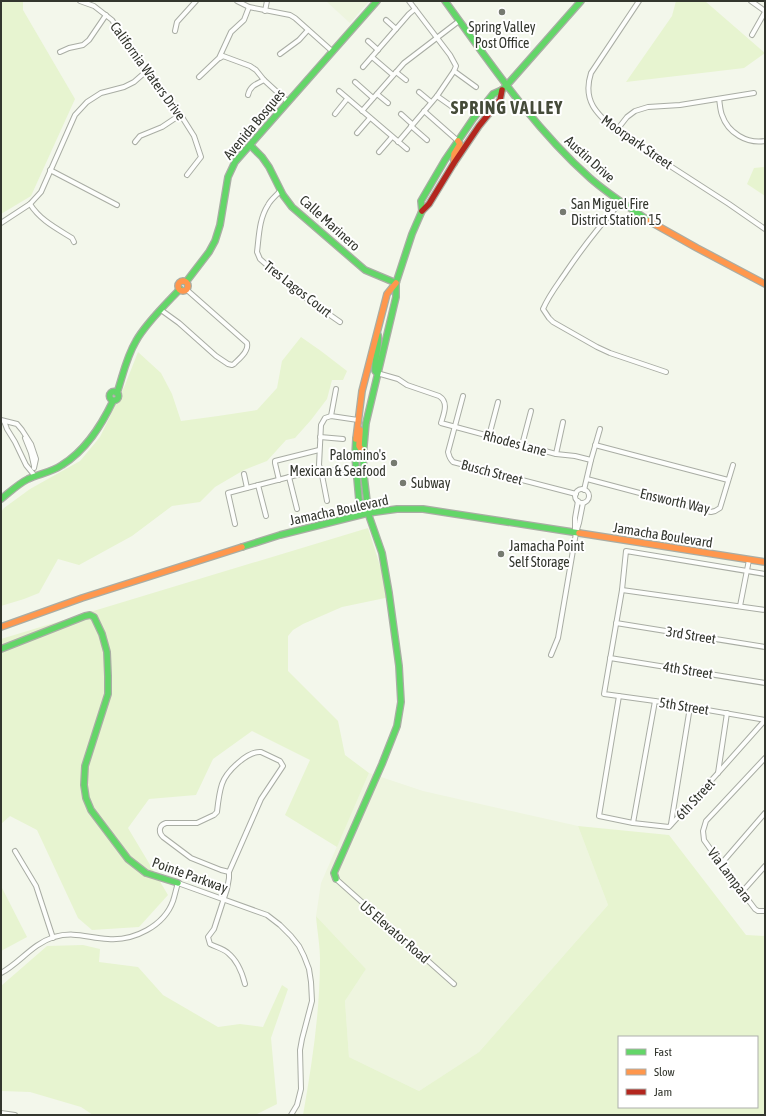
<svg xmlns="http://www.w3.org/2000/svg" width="766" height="1116" font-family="'Asap Condensed',sans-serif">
	<rect width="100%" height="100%" fill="#f3f7eb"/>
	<g fill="#eef5df">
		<path d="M326,1H369L350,23Z"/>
		<path d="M369,773L423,791L578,826L608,905L479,1052L419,1091L349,1057L345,1001L366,969L316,916L321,883Z"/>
	</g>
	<g fill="#e7f4d0" fill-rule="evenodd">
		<path d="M1,1H23V10L75,99L31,196L1,214Z"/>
		<path d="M676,1H705L765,53L744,68L626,82L672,16Z"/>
		<path d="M765,167V196L747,184L754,168Z"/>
		<path d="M301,337L321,351L347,371L343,380H332L327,399L311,420L295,438L286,440L267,461L244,470L215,487L200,502L172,506L132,536L79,565L58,559L39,593L24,599L1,606V512L4,508L30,489L80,461L100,437L125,385L138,352L161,373L172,394L181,421L218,416L257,410L277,388L282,361Z"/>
		<path d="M368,528L390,597L342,607L303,624L293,630L288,636V671L338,721L345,755L369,773L337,847L285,815L310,760L252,731L213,759L196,795L149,799L128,828L168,895L139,927L92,930L78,918L37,830L10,816L1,824V639Z"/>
		<path d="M578,826L669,835L746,935L765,936V1115H303C312,1064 320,1012 320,959C320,945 317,930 316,916L366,969L345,1001L349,1057L419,1091L479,1052L608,905ZM619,1037H757V1107H619Z"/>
		<path d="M1,886L27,937L1,951Z"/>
		<path d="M83,945L100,949L99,962L138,967L163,995L218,1027L240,1024L263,1027L282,985L288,989L271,1038L277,1104L255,1115H93L81,1107L30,1092L1,1091V986L47,946Z"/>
	</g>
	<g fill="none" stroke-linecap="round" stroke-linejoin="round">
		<defs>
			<g id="street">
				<path d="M80,1L94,6L112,20L146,71L182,117L194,136L201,157L187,175"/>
				<path d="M237,1L249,7L290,15L295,18L332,51"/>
				<path d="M639,1L591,73C582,101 597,114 616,131L729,204L765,229"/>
				<path d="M751,1L765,11"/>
				<path d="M265,11L267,1"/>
				<path d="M386,20L396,29"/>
				<path d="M175,31L177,22L196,1"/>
				<path d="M752,35L765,12"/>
				<path d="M368,41L378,50"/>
				<path d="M60,52L69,48L83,45L89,40L106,15"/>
				<path d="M280,54L299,40L308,30"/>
				<path d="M372,57L393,75"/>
				<path d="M220,58L223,56L250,66L256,70L264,80L288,102"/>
				<path d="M363,67L409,14L415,9"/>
				<path d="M454,71L476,87"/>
				<path d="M396,72L406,80"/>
				<path d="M199,77L219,58L231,32L244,20L249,7"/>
				<path d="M355,82L373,98"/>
				<path d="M339,91L407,149"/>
				<path d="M419,92L431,102"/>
				<path d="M377,94L388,103"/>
				<path d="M248,95C250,86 256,84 264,80"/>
				<path d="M437,96L454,108"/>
				<path d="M719,99C720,104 720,110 722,115C728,133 747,144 765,141"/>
				<path d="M362,111L404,63L459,21"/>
				<path d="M424,111L458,141"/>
				<path d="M335,114L347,99"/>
				<path d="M401,114L412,124"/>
				<path d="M411,126L427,140"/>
				<path d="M616,131L627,117L635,111L648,107L680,105L754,93"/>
				<path d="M357,133L370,118"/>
				<path d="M135,142L140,136L162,127L180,115"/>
				<path d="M398,142L437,96L454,71L456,66L450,55L409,1"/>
				<path d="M379,152L392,137"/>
				<path d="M50,170L117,205"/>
				<path d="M281,190C277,195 271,199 268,205C259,219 259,236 257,252L260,259L300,294L340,322"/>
				<path d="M621,202C601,224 583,247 566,272C558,284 549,295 543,309L549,318L553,322L597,347L610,353L666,372"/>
				<path d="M30,204C40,220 56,228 72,238L74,242"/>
				<path d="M1,223L30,204L41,192L75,115L87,102L101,93L124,87L134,82L142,75L146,71"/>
				<path d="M161,310L179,323L216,356L228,364L232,365L234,364C240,358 249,351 247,343L187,290"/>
				<path d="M377,373L398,379L407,385L439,396C449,402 444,413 441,423L556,454L575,456L591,460"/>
				<path d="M463,396L448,452C449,457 450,459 453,462L576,494"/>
				<path d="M331,416L336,389"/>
				<path d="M1,420L17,424L22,430L31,444L36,459L34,468"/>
				<path d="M4,421L7,429L15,442L26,465L35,476"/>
				<path d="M489,436L498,402"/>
				<path d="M320,437L343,439"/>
				<path d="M25,438L31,453L34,466"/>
				<path d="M522,445L531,411"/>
				<path d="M595,445L728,480"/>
				<path d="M556,454L563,422"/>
				<path d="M244,474L247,488"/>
				<path d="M289,477L297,509"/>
				<path d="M587,479L711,512L715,511L720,508L733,465"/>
				<path d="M279,480L275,463V461L319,450"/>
				<path d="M258,485L266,516"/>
				<circle cx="582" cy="496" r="7"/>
				<path d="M584,490L591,460L600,429"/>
				<path d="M327,501L321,470H344"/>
				<path d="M235,524L228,493L316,470H321L319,465L321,425L325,418L331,416L358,420"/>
				<path d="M575,531V518L578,501"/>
				<path d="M622,590L765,610"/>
				<path d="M740,606L749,560"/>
				<path d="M616,623L765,647"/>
				<path d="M551,655L558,638L576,533L579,523L583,503"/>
				<path d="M610,658L765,683"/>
				<path d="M619,696L599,816L633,823L669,827L718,773L765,720"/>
				<path d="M765,720L655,701L604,694L622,590L626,551L765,574"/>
				<path d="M765,758L706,821L703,831L704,840L721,864L755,909L758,911H765"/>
				<path d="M718,773L727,713"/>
				<path d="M633,823L655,701"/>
				<path d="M671,824L690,707"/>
				<path d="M15,851L36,886L53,938"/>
				<path d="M721,864L765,813"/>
				<path d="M229,872L221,870L191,858L163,837C158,832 159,825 166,823H197L214,815L217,812C218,803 219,793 222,784C226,772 247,751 261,752L280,761L283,766L261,799L229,872V878L227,889L214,929L208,937L210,944C216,947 224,949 228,953C238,961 242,972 245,984"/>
				<path d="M336,879L454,984"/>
				<path d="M742,892L765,866"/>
				<path d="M1,973C20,963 32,944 54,937C75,931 88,938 108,939C134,941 164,926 173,901C175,895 176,889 178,883L267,915L280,925L291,936L299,946L304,956L309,969L311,982L312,1001L302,1039L300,1050L301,1089L297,1105L291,1115"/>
				<path d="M1,1113L15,1115"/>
			</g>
			<g id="fast">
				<path d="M445,1C490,63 533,127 590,178C608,194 629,207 649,221"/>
				<path d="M250,145L262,157L269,167L283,195L292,207L365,270L396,283"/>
				<path d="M186,282L209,252L215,241L220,225L228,177L235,162L377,1"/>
				<path d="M377,373L375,371C374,359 380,347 378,335"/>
				<circle cx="114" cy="396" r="4.5"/>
				<path d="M117,393C123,375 126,358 136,341C146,323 166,304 180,289"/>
				<path d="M1,499C10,492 18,484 28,479C39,474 52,472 62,465C86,450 101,426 113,401"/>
				<path d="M368,510L364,476L363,456L366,423L396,297V283L412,234L422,211L421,201L445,160L473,119L493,94L502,90L507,85L581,1"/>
				<path d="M242,547L280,535L368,513L397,509H423L579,533"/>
				<path d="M1,649L85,616L90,615L94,617L102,634L107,652L108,676V694L85,766L84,785L86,798L91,810L128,859L146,873L178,883"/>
				<path d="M336,879L334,873L382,764L397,726L401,702L399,666L389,593L382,553L368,513L359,500L355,456L356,439"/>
			</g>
			<g id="slow">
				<path d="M454,163V154L460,144L458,141"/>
				<path d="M649,221L697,248L765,284"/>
				<circle cx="183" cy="286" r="5"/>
				<path d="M360,430L359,446L363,452"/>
				<path d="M356,439L362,391L387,294L396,283"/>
				<path d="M579,533L765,562"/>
				<path d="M1,627L82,598L242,547"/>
			</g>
			<path id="jam" d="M422,211L429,204L454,163L479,126L500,100L502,90"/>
		</defs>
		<use href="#street" stroke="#a9ada4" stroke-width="6"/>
		<use href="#fast" stroke="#a9ada4" stroke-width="8"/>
		<use href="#slow" stroke="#a9ada4" stroke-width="8"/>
		<use href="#jam" stroke="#a9ada4" stroke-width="8"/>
		<use href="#street" stroke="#fdfefc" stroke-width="4"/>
		<use href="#fast" stroke="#63d668" stroke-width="5.5"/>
		<use href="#slow" stroke="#ff974d" stroke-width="5.5"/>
		<use href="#jam" stroke="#b3261e" stroke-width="5.5"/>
	</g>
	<g fill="#767a70" stroke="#fff" stroke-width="1.5">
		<circle cx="502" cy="12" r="4"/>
		<circle cx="563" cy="212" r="4"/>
		<circle cx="394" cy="463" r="4"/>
		<circle cx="403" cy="483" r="4"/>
		<circle cx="501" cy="554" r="4"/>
	</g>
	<g text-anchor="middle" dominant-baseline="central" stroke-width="4" stroke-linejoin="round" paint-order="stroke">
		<g font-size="14" fill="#33362e" stroke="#fff" text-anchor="start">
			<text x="502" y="27" text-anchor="middle">Spring Valley<tspan x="502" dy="16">Post Office</tspan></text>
			<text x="571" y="204">San Miguel Fire<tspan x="571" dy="16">District Station 15</tspan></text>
			<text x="386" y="455" text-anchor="end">Palomino's<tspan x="386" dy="16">Mexican &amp; Seafood</tspan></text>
			<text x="411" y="483">Subway</text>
			<text x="509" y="546">Jamacha Point<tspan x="509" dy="16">Self Storage</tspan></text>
		</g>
		<g font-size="14" fill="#33362e" stroke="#fff">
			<text transform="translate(148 71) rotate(54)">California Waters Drive</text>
			<text transform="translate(254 124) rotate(-50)">Avenida Bosques</text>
			<text transform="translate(637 142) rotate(35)">Moorpark Street</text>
			<text transform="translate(590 159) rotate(42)">Austin Drive</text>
			<text transform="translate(330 223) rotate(42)">Calle Marinero</text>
			<text transform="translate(298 289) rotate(38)">Tres Lagos Court</text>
			<text transform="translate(515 443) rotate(15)">Rhodes Lane</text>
			<text transform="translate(492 472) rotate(15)">Busch Street</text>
			<text transform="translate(675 501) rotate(13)">Ensworth Way</text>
			<text transform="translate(339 510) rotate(-12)">Jamacha Boulevard</text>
			<text transform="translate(663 535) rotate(9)">Jamacha Boulevard</text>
			<text transform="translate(691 635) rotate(9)">3rd Street</text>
			<text transform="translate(688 670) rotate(9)">4th Street</text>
			<text transform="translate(684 706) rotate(9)">5th Street</text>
			<text transform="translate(695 799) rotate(-47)">6th Street</text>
			<text transform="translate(190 875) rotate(20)">Pointe Parkway</text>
			<text transform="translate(730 875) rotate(53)">Via Lampara</text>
			<text transform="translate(395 932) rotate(41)">US Elevator Road</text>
		</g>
		<g font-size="18" font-weight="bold" letter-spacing="1" fill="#454b39" stroke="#fff">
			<text x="507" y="107">SPRING VALLEY</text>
		</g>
	</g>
	<rect width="766" height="1116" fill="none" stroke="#33362e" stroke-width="4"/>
	<rect x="618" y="1036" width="140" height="72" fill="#ffffff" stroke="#adafab"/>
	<rect x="626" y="1049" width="20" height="6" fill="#63d668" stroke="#adafab"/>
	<text x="654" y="1056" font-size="12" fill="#33362e">Fast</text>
	<rect x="626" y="1069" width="20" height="6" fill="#ff974d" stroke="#adafab"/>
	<text x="654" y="1076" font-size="12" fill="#33362e">Slow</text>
	<rect x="626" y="1089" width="20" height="6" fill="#b3261e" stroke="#adafab"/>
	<text x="654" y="1096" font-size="12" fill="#33362e">Jam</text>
</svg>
